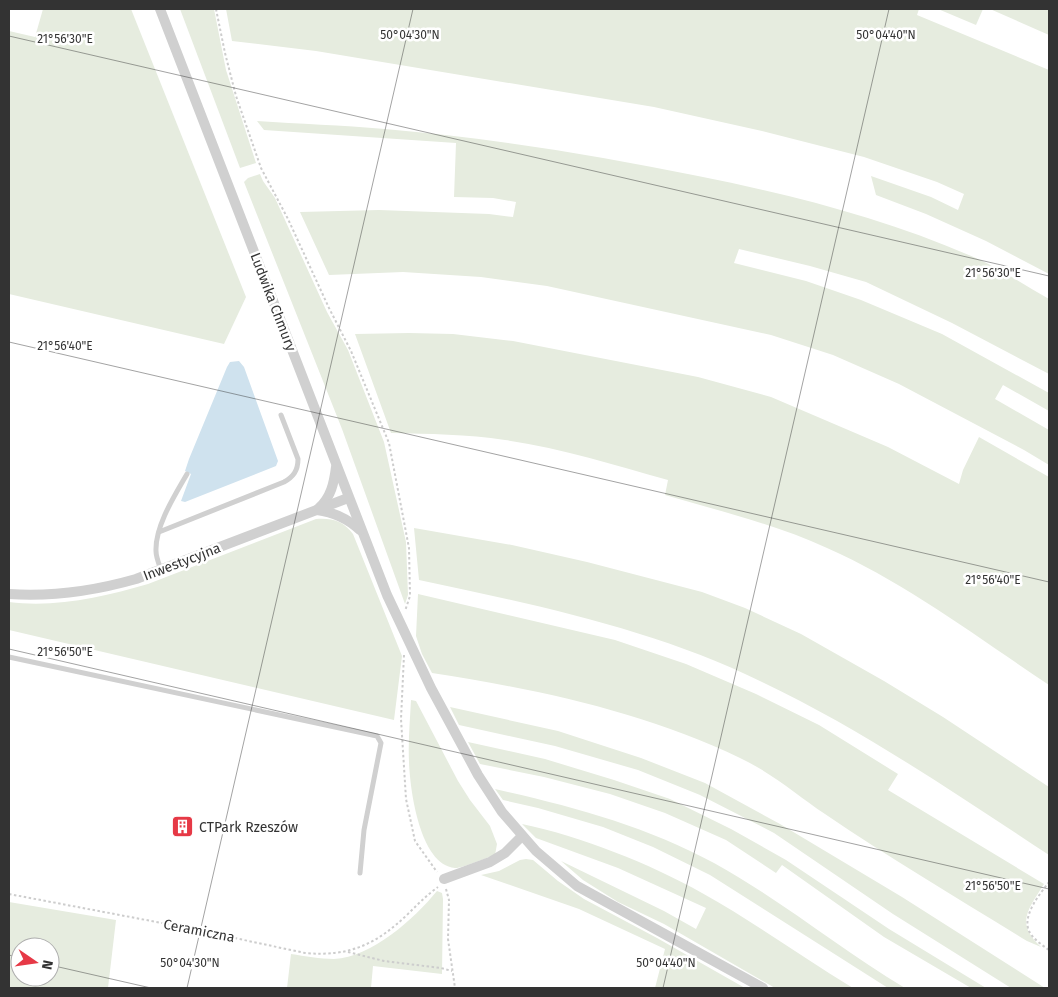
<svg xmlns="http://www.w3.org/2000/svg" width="1058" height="997" font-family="'Fira Sans',sans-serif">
	<rect width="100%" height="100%" fill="#fff"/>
	<g fill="#e6ecdf" fill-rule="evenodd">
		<path d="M43,9H131L246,297L224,344L9,294V31L35,37Z"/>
		<path d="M180,9H214L226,70L256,163L240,168Z"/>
		<path d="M226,9H919L917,15L1049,70V274L986,241L926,214L876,195L871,176L931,197L958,210L964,194L937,182L864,157L762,131L654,107L316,51L232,41Z"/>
		<path d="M938,9H983L976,25Z"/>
		<path d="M990,9H1049V35Z"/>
		<path d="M257,121C299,124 342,125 385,129C490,138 594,155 698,176C793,195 888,219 978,259C1002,270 1026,286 1049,299V374L952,323L866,282L810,266L739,249L734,263L806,281L861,300L942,334L1049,393V411L1003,385L995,399L1049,430V465L1024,450L899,384L833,355L771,335L547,286L481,277L403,272L329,275L300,212L379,210L489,214L513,217L516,202L493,198L454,197L456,143L264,130Z"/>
		<path d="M260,174L263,181L275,198L327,312L348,350L384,442L406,542L408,595L405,604L342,429L244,182L248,178Z"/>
		<path d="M409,333L453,334L513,341L698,377L771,397L888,447L959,484L963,470L979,437L1049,477V685C977,637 906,583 827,548C775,524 719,511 665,495L668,480C614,465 561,448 505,440C467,434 429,434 391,433L355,334Z"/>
		<path d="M316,519C333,518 343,521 353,534L402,656L394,720L9,630V602C55,608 104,597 148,584Z"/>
		<path d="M414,528L512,545L587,562L702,592L745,608L801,634L884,681L943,717L1049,787V855C956,794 863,730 762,682C654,629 536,605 419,580Z"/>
		<path d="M418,594L615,640L686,664L756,694L819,725L898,774L888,790L1044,884C1028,910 1015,923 1041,947L1027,941C959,899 891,859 825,814C797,795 772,773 740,758C645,712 536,689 432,673L422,654L416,636Z"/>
		<path d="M411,700L416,701L458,781L470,800L490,826L497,844L495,855C488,857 460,869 455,868C420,865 410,790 409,762C408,741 410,720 411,700Z"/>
		<path d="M450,707L558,731L641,758L705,783L780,824L902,897L1045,988H1011L893,914L774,833L700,795L638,770L555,746L459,725Z"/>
		<path d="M468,742L545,759L614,780L670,799L731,829L786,860L889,929L986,988H971L884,937L782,865L776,873L726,840L665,813L610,794L544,777L480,764Z"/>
		<path d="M495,789C571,806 646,826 714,863C781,900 840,949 905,988H888L710,875L653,847L603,827L538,808L503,800Z"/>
		<path d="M522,824C580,836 651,864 702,893C754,922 802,957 853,988H775L664,924L618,902L583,880L561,861L664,911L696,929L706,908L618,868L536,838Z"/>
		<path d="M526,859L533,860L558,881L584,899L657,938L745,988H655L665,949L579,909L481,875L499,871L520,860Z"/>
		<path d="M437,891L442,893L443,899L442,974L373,966L371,988H287L291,954C305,956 320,959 334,959C372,957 414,919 437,891Z"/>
		<path d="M9,902L116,920L108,988H9ZM20,947H50V977H20Z"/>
	</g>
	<path fill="#cfe2ee" d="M239,361L244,367L278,461L276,466L185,502L181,501L191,474L185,471L189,459L227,367L230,362Z"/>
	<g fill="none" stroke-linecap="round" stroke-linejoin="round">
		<g stroke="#cdcdcd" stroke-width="2" stroke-dasharray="2.5 2.5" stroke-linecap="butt">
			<path d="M216,9L225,53L236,96L261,168L288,219L329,308L351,351L389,443L409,548L410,596L405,611"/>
			<path d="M404,655L401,719L406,799L415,841L437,872"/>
			<path d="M1049,882C1040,894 1022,915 1029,931C1033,939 1042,945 1049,950"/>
			<path d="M446,889L449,900L448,939L455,988"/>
			<path d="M9,894L183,927L305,953C350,957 377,944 409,913C418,904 427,895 438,887"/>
			<path d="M348,952L384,961L441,968L452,971"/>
		</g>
		<g stroke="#d0d0d0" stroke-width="5">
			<path d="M159,532L284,482C293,477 298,471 298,459L281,415"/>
			<path d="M161,570C159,564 156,557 156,551C155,526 175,495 187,474"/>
			<path d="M9,657L377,736L381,743L364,830L360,873"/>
		</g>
		<g stroke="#d0d0d0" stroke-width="10">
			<path d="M160,9L387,595L431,688L478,775L502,812L536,851L577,886L763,988"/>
			<path d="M319,508C331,497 334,483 336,467"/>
			<path d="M317,510C333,512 348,519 360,530"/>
			<path d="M9,594C53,597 94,591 136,579L348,498"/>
			<path d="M444,879L490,862L505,853L522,836"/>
		</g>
	</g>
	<path fill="none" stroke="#333" stroke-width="1" stroke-opacity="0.45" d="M9,36L1049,276M9,342L1049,582M9,649L1049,889M9,955L20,958M50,965L151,988M187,988L413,9M663,988L889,9"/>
	<defs>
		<symbol id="building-square" viewBox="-11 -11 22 22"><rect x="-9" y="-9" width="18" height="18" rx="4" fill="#e63946" stroke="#fff"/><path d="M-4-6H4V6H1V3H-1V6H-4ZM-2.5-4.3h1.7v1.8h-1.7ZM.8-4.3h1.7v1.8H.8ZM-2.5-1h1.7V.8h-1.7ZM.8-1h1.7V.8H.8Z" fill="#fff"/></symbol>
	</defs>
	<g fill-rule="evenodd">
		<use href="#building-square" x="170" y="814" width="25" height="25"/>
	</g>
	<g text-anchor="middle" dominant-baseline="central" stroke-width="5" stroke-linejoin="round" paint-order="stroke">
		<g font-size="14" fill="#333" stroke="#fff">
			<text transform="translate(273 302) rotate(69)">Ludwika Chmury</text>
			<text transform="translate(182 562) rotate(-21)">Inwestycyjna</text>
			<text transform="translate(199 931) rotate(11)">Ceramiczna</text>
		</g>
		<g font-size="14" fill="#333" stroke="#fff" text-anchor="start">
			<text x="199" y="827">CTPark Rzeszów</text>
		</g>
	</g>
	<g font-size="12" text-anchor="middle" fill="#333" stroke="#fff" stroke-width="5" stroke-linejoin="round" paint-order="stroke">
		<text x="410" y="39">50°04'30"N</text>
		<text x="886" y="39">50°04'40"N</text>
		<text x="65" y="43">21°56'30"E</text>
		<text x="993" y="277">21°56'30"E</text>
		<text x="65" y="350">21°56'40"E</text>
		<text x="993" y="584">21°56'40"E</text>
		<text x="65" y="656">21°56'50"E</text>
		<text x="993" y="890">21°56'50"E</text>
		<text x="190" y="967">50°04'30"N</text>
		<text x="666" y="967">50°04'40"N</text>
	</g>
	<rect width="1058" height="997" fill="none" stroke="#333333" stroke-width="20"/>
	<g transform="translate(35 962) rotate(103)"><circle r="24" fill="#ffffff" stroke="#adadad"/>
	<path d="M0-4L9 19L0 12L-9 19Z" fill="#e63946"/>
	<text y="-8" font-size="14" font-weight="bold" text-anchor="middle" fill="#333333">N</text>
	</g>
</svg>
